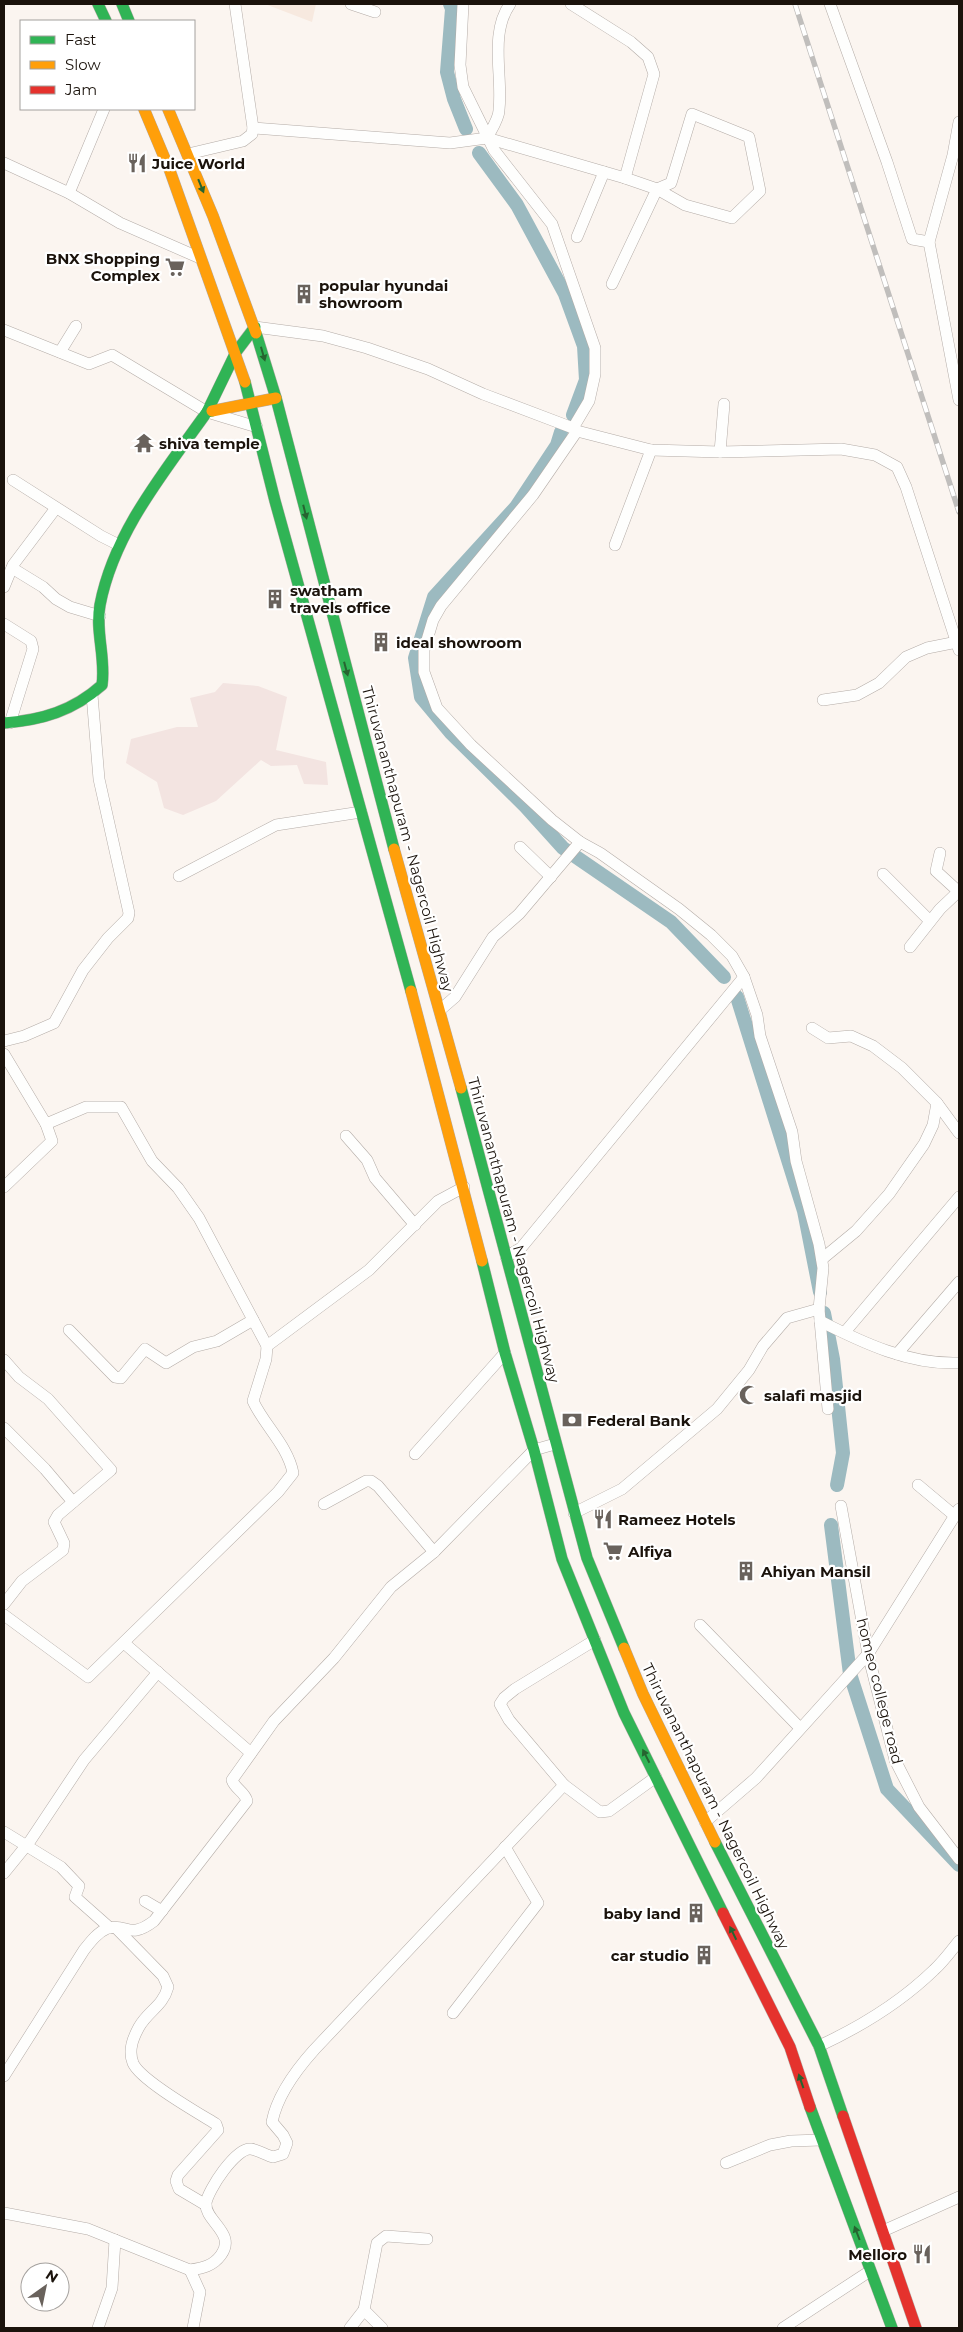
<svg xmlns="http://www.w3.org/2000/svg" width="963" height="2332" font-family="Montserrat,sans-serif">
	<rect width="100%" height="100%" fill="#fbf5f0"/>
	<path fill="#f7e9df" d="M265,4H316L312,22Z"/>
	<path fill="#f3e4e1" d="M223,683L258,686L287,697L276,750L326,762L328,785L304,784L297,765L271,766L261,760L216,801L183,815L164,808L157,782L126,763L131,739L177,727H198L190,698L215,692Z"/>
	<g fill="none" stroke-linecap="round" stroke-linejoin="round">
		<g stroke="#9cbac0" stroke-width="14">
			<path d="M450,4L452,9L447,72L454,99L466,129"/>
			<path d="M479,153L517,205L565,294L584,346L586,380L573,415"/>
			<path d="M561,432L557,445L516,507L434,597L415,658L421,697L451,733L526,807L563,848L671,922L724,977"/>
			<path d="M737,997L804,1211L820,1292"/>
			<path d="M824,1313L833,1359L843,1453L837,1485"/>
			<path d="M831,1525L850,1674L887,1789L959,1865"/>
		</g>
		<defs>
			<g id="street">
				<path d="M351,4L375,12"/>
				<path d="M463,4L460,65L463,87L494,150L552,224L595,348V374L589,401L573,428"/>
				<path d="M571,4L631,42L648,57L654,74L625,178"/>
				<path d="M830,4L887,162L912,239L929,242"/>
				<path d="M959,122L953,155L929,242L959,400"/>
				<path d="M253,128L450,143L487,138L625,178L657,189L685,205L732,218L760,191L749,137L692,114L671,183L657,189L612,284"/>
				<path d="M487,138C491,130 499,119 499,110C503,76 489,34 510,4"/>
				<path d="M188,154L243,141L252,134L253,128L235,4"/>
				<path d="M4,163L69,193L120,223L200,258"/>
				<path d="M69,193L104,109"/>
				<path d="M577,237L604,172"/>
				<path d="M255,327L323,336L367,348L428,369L483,394L573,428L577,431L651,450L720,452L841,449L875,455L897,467L906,487L959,650"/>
				<path d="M4,330L89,364L112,355L207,412L257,427"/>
				<path d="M60,352L76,326"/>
				<path d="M577,431L533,495L441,606L433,620L424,650V672L437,708L471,745L552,820L580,842L600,853L679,909L711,935L732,956L744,977L757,1015L760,1036L792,1132L796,1161L819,1244L823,1268L819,1309L828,1409"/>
				<path d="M720,452L724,404"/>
				<path d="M13,480L101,536L119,545"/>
				<path d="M615,545L651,450"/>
				<path d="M12,568L43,587L56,599L70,607L100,616"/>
				<path d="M4,587L13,565L56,508"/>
				<path d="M4,624L31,641L33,649L10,723"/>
				<path d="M823,700L857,695L879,683L906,657L927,648L957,642"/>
				<path d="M520,847L551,877"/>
				<path d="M940,853L936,871L959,892"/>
				<path d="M883,874L930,921"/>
				<path d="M179,876L276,825L361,812"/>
				<path d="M910,947L940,909L959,891"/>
				<path d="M440,1010L455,997L493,937L519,914L580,842"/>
				<path d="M812,1028L828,1038L851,1036L873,1046L902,1068L937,1103L933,1125L924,1144L889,1194L856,1231L822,1259"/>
				<path d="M4,1041L24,1036L54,1023L83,970L108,938L128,918L129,913L99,779L92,695"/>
				<path d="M4,1054L46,1124L86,1107H121L152,1161L178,1188L199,1218L267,1346"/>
				<path d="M937,1103L959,1133"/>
				<path d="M346,1136L367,1160L375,1178L415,1225"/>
				<path d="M4,1187L52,1141L46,1124"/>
				<path d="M506,1257L521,1248L744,977"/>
				<path d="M820,1321C863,1343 910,1365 959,1363"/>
				<path d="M69,1330L115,1377L121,1378L145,1349L166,1363L193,1347L217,1341L253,1320"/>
				<path d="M845,1332L959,1197"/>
				<path d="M897,1354L959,1282"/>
				<path d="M4,1360L19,1377L48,1399L111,1470L58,1515L54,1522L64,1543L63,1550L22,1581L4,1604"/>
				<path d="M4,1428L45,1469L73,1502"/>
				<path d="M415,1454L505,1353"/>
				<path d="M918,1485L955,1516"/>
				<path d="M324,1504L366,1481H371L378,1486L434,1552"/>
				<path d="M841,1506L868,1654L895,1760L919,1807L959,1859"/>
				<path d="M574,1513L622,1489L717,1409L749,1370L763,1346L787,1318L819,1309"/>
				<path d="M4,1615L88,1677L278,1492L293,1473C288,1446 264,1425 253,1401L266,1359L267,1346L369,1270L438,1201L464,1187"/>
				<path d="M700,1625L800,1728"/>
				<path d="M124,1643L251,1753"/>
				<path d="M564,1785L509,1720L500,1704L504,1698L515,1689L595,1640"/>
				<path d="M705,1822L756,1778L868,1654L959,1509"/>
				<path d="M4,1832L61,1867L79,1886L75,1897L110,1928"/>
				<path d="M4,1873L30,1841L84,1760L158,1672"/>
				<path d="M145,1901L162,1911"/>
				<path d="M117,1929L163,1976L168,1987C163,2006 148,2011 139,2027C133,2038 128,2050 133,2063C140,2080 198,2113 216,2124L218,2130L178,2175L176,2181L179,2189L206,2205"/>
				<path d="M453,2013L538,1903L505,1847"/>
				<path d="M819,2046C860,2027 901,2002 934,1970C943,1962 951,1951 959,1941"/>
				<path d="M4,2076L84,1950C91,1941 98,1932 108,1928C127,1923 129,1940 154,1921L247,1801C245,1792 235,1789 232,1780L274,1721L334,1658L391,1587L434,1552L534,1450L555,1444"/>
				<path d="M726,2163L770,2145L791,2141L821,2140"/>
				<path d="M4,2213L88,2229L190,2270C203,2268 213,2266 221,2255C237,2233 204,2221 206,2203C208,2190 236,2147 251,2149C258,2150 266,2155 273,2157L283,2154L287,2143L283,2135L272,2122C277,2096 297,2069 314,2050L564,1785L600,1812L609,1811L656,1777"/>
				<path d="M883,2231L959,2197"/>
				<path d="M190,2270L200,2292L193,2328"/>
				<path d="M364,2310L377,2243L386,2236L427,2239"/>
				<path d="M98,2328L112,2288L115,2240"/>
				<path d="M350,2328L364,2310L382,2328"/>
				<path d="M783,2328L870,2271"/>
			</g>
			<g id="fast">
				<path d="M98,4L106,21"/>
				<path d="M122,4L129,21"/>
				<path d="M256,333L276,398L394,849"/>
				<path d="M245,382L275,501L411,991"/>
				<path d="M207,412L236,352L255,327"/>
				<path d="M4,723C42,720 73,711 102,685C106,658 95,631 100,605C114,532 165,471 207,412L212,411"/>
				<path d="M461,1088L587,1558L624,1648"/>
				<path d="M482,1261L505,1353L534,1450L562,1559L624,1713L723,1913"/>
				<path d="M715,1842L819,2046L843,2116"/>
				<path d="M810,2107L892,2328"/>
			</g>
			<g id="slow">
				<path d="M144,109L170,171L245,382"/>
				<path d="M168,109L213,216L256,333"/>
				<path d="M212,411L276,398"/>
				<path d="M394,849L461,1088"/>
				<path d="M411,991L482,1261"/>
				<path d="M624,1648L643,1694L715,1842"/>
			</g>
			<g id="jam">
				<path d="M723,1913L790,2047L810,2107"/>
				<path d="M843,2116L916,2328"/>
			</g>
		</defs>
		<use href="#street" stroke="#b4aca7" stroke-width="12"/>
		<use href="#fast" stroke="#b4aca7" stroke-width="12"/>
		<use href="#slow" stroke="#b4aca7" stroke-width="12"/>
		<use href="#jam" stroke="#b4aca7" stroke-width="12"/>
		<use href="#street" stroke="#fefefd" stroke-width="11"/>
		<use href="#fast" stroke="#30b455" stroke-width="11"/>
		<use href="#slow" stroke="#ff9f0a" stroke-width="11"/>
		<use href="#jam" stroke="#e5322d" stroke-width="11"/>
		<defs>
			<path id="rail" d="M795,4L959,512"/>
		</defs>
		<use href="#rail" stroke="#c0bebc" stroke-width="5.5"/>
		<use href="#rail" stroke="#fff" stroke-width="4" stroke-dasharray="11" stroke-linecap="butt"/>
	</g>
	<defs><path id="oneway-solid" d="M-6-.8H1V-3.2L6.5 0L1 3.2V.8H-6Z" transform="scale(1.25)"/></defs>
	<g fill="#266430">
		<use href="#oneway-solid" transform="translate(201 186) rotate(68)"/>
		<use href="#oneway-solid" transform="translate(263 354) rotate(74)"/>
		<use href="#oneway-solid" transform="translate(305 512) rotate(76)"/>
		<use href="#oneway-solid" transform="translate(346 669) rotate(75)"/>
		<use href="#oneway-solid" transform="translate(646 1756) rotate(-117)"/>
		<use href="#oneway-solid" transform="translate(733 1933) rotate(-116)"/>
		<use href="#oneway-solid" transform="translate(801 2081) rotate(-109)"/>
		<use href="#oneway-solid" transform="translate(857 2233) rotate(-111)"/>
	</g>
	<defs>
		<symbol id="restaurant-bare" viewBox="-9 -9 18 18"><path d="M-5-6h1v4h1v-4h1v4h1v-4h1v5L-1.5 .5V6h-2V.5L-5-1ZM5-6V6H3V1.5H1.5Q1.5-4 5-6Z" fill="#69625c" stroke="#fff" stroke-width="2.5" paint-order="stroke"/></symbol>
		<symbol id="supermarket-bare" viewBox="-9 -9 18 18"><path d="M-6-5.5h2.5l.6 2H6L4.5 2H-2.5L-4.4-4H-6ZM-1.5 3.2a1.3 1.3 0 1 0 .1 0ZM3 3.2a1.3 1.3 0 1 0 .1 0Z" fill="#69625c" stroke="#fff" stroke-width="2.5" paint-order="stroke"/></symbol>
		<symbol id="building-bare" viewBox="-9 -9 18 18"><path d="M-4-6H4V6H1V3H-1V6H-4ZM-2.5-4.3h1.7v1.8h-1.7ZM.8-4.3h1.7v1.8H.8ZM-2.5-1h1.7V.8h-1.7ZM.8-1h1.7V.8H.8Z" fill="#69625c" stroke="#fff" stroke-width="2.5" paint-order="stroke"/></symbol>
		<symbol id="temple-bare" viewBox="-9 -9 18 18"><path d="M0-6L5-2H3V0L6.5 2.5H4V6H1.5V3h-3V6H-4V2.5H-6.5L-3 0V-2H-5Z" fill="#69625c" stroke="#fff" stroke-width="2.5" paint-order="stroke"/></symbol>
		<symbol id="mosque-bare" viewBox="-9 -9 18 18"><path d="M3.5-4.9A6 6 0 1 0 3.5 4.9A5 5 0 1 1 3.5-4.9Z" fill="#69625c" stroke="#fff" stroke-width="2.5" paint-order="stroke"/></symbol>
		<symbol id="bank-bare" viewBox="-9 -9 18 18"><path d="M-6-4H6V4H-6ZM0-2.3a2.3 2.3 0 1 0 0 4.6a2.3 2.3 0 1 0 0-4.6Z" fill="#69625c" stroke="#fff" stroke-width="2.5" paint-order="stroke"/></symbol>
	</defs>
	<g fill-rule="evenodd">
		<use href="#restaurant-bare" x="123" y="149" width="28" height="28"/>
		<use href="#supermarket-bare" x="161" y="253" width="28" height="28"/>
		<use href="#building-bare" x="290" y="280" width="28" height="28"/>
		<use href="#temple-bare" x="130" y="429" width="28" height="28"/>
		<use href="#building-bare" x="261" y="585" width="28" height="28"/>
		<use href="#building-bare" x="367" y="628" width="28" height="28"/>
		<use href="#mosque-bare" x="735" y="1381" width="28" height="28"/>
		<use href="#bank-bare" x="558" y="1406" width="28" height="28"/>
		<use href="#restaurant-bare" x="589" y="1505" width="28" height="28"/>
		<use href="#supermarket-bare" x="599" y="1537" width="28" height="28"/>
		<use href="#building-bare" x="732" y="1557" width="28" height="28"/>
		<use href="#building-bare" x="682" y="1899" width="28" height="28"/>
		<use href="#building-bare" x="690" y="1941" width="28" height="28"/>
		<use href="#restaurant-bare" x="908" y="2240" width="28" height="28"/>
	</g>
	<g text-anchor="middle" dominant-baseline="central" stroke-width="4.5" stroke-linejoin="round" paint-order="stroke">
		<g font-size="15" font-weight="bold" fill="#1b130c" stroke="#fff" text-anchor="start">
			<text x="152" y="163">Juice World</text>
			<text x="160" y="258" text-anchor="end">BNX Shopping<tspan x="160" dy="17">Complex</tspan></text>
			<text x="319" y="285">popular hyundai<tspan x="319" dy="17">showroom</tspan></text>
			<text x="159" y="443">shiva temple</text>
			<text x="290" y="590">swatham<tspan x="290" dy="17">travels office</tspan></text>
			<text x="396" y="642">ideal showroom</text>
			<text x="764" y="1395">salafi masjid</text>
			<text x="587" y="1420">Federal Bank</text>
			<text x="618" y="1519">Rameez Hotels</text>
			<text x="628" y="1551">Alfiya</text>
			<text x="761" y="1571">Ahiyan Mansil</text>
			<text x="681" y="1913" text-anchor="end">baby land</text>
			<text x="689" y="1955" text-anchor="end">car studio</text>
			<text x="907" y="2254" text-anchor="end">Melloro</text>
		</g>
		<g font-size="15" fill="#1b130c" stroke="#fff">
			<text transform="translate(408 839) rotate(75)">Thiruvananthapuram - Nagercoil Highway</text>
			<text transform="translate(514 1230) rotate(75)">Thiruvananthapuram - Nagercoil Highway</text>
			<text transform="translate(880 1691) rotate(76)">homeo college road</text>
			<text transform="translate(716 1806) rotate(64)">Thiruvananthapuram - Nagercoil Highway</text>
		</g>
	</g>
	<rect width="963" height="2332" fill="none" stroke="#1b130c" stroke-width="10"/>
	<rect x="20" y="20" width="175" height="90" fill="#ffffff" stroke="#a4a19e"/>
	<rect x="30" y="36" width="25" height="8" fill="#30b455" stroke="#a4a19e"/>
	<text x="65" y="45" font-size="15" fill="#1b130c">Fast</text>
	<rect x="30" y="61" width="25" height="8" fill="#ff9f0a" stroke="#a4a19e"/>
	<text x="65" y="70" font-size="15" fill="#1b130c">Slow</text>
	<rect x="30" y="86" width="25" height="8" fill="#e5322d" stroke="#a4a19e"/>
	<text x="65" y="95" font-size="15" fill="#1b130c">Jam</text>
	<g transform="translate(45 2287) rotate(33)"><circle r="24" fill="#ffffff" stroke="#a4a19e"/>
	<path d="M0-4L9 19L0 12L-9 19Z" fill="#69625c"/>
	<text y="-8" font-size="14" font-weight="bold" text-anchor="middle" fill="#1b130c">N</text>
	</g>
</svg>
